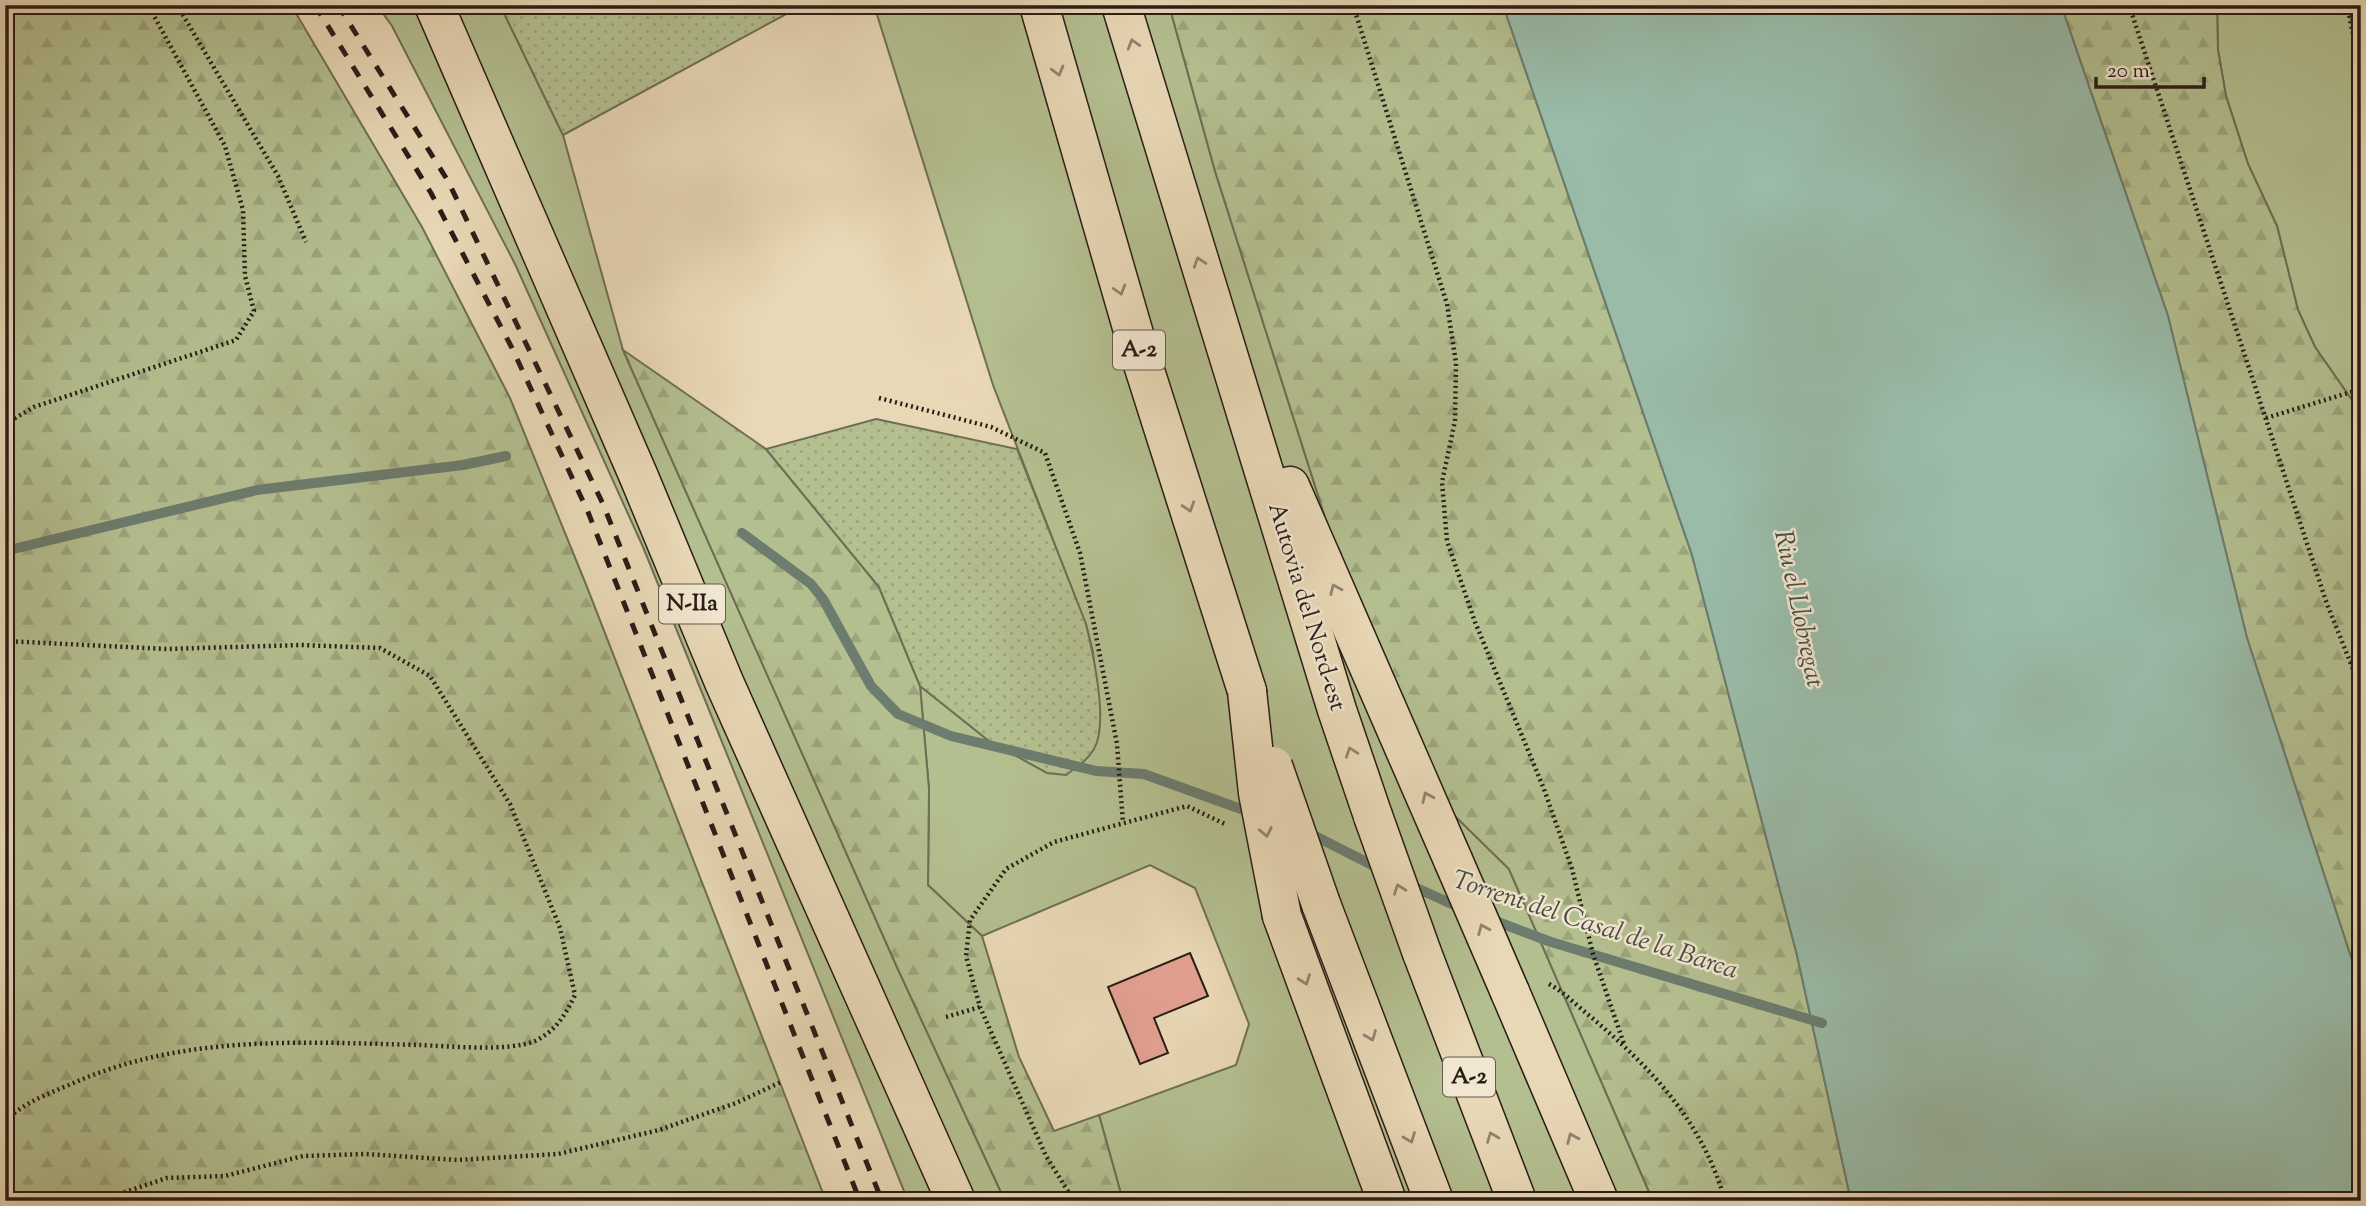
<svg xmlns="http://www.w3.org/2000/svg" width="2366" height="1206" font-family="'Sorts Mill Goudy',serif">
	<defs>
		<pattern id="forest-firs" width="22" height="20" patternUnits="userSpaceOnUse" patternTransform="scale(1.75)"><rect width="22" height="20" fill="#b4bf90"/><path d="M5 1l3.5 6h-7zM16 11l3.5 6h-7z" fill="#9ba47b"/></pattern>
		<pattern id="park-dots" width="8" height="8" patternUnits="userSpaceOnUse" patternTransform="scale(1.75)"><rect width="8" height="8" fill="#b4bf90"/><path d="M2 2h.1M6 6h.1" fill="none" stroke="#9ba47b" stroke-width="1.8" stroke-linecap="round"/></pattern>
	</defs>
	<rect width="100%" height="100%" fill="#e9d8b6"/>
	<filter id="stains"><feTurbulence type="fractalNoise" baseFrequency=".00286" numOctaves="4"/><feColorMatrix values="0 0 0 0 .2 0 0 0 0 .09 0 0 0 0 .02 0 0 0 .5 -.17"/></filter>
	<radialGradient id="worn" r=".72"><stop offset=".6" stop-color="#630" stop-opacity="0"/><stop offset="1" stop-color="#630" stop-opacity=".3"/></radialGradient>
	<g fill="#b4bf90" stroke="#6e6e54" stroke-width="2">
		<path d="M377,5H500L563,135L623,350L896,965L1005,1201H908L643,547L515,264L392,26Z"/>
		<path d="M874,5H1169L1215,171L1404,766L1509,869L1653,1201H1123L1099,1115L1236,1065L1249,1024L1195,888L1150,865L982,936L928,885L929,789L920,686L989,741L1100,725L1093,652L1086,625L993,385Z"/>
		<path d="M2217,5H2348L2361,73V413L2315,347L2298,310L2277,226L2248,164L2226,96L2218,50Z"/>
	</g>
	<g fill="url(#forest-firs)" stroke="#6e6e54" stroke-width="2">
		<path d="M5,5H290L297,15L422,227L510,398L587,587L826,1201H5Z"/>
		<path d="M1169,5H1503L1692,555L1797,955L1851,1201H1653L1509,869L1404,766L1215,171Z"/>
		<path d="M2061,5H2217L2218,50L2226,96L2248,164L2277,226L2298,310L2315,347L2361,413V988L2247,638L2168,316Z"/>
		<path d="M623,350L766,449L879,587L920,686L929,789L928,885L982,936L1019,1057L1054,1131L1099,1115L1123,1201H1005L896,965Z"/>
	</g>
	<g fill="url(#park-dots)" stroke="#6e6e54" stroke-width="2">
		<path d="M500,5H803L563,135Z"/>
		<path d="M876,419L1017,449L1086,624C1093,653 1109,723 1094,749C1087,761 1077,767 1066,775L1047,773L989,741L920,686L879,587L766,449Z"/>
	</g>
	<path fill="#99bba8" stroke="#6c7c6e" stroke-width="2" d="M1503,5H2061L2168,316L2247,638L2361,988V1201H1851L1797,955L1692,555Z"/>
	<g fill="none" stroke-linecap="round" stroke-linejoin="round">
		<g stroke="#6c7c6e" stroke-width="10">
			<path d="M742,533L811,584L823,599L871,686L898,714L951,736L1096,771L1144,774L1252,813"/>
			<path d="M5,551L257,490L463,465L506,456"/>
			<path d="M1307,832L1380,869"/>
			<path d="M1410,885L1465,910"/>
			<path d="M1490,919L1551,942L1822,1023"/>
		</g>
	</g>
	<path fill="#e2a091" stroke="#281d17" stroke-width="2" d="M1190,953L1208,996L1154,1018L1168,1053L1140,1064L1108,987Z"/>
	<g fill="none" stroke-linecap="round" stroke-linejoin="round">
		<defs>
			<path id="primary" d="M434,5L639,477L724,682L956,1201"/>
			<g id="motorway">
				<path d="M1039,5L1140,355L1247,691"/>
				<path d="M1121,5L1337,710L1373,816"/>
				<path d="M1290,486L1453,860"/>
				<path d="M1321,904L1434,1201"/>
				<path d="M1282,916L1387,1201"/>
				<path d="M1422,953L1517,1201"/>
				<path d="M1510,992L1599,1201"/>
			</g>
		</defs>
		<use href="#primary" stroke="#281d17" stroke-width="41"/>
		<use href="#motorway" stroke="#281d17" stroke-width="41"/>
		<g stroke="#281d17" stroke-width="4.5" stroke-dasharray="2 3.5" stroke-linecap="butt">
			<path d="M177,5L278,176L306,242"/>
			<path d="M1353,5L1447,304L1456,363L1455,421L1442,482L1447,541L1475,622L1544,789L1572,869L1593,954L1624,1044"/>
			<path d="M2129,5L2327,604L2361,689"/>
			<path d="M2347,5L2361,73"/>
			<path d="M879,398L991,427L1045,453L1080,553L1117,744L1123,823"/>
			<path d="M2266,418L2361,389"/>
			<path d="M5,424L34,407L236,340L254,311L245,276L243,210L225,146L148,5"/>
			<path d="M5,641L167,649L301,645L380,648L430,676L510,804L560,928L575,995C565,1015 557,1030 535,1041C509,1052 448,1046 419,1045C299,1042 181,1034 69,1085C45,1095 24,1103 5,1121"/>
			<path d="M2350,662L2361,664"/>
			<path d="M1549,984C1564,992 1577,1006 1591,1017C1652,1069 1703,1122 1725,1201"/>
			<path d="M946,1017L980,1007"/>
			<path d="M98,1201L167,1178L225,1176L303,1156L366,1154L457,1160L558,1154L659,1130L736,1103L781,1082"/>
			<path d="M1074,1201L1046,1156L980,1007L966,956L970,920L1006,869L1054,842L1187,806L1227,825"/>
		</g>
		<use href="#primary" stroke="#e9d8b6" stroke-width="38"/>
		<use href="#motorway" stroke="#e9d8b6" stroke-width="38"/>
		<g stroke="#281d17" stroke-width="5" stroke-dasharray="12 12" stroke-linecap="butt">
			<path d="M315,5L431,193L512,348L588,512L860,1201"/>
			<path d="M338,5L448,181L603,504L882,1201"/>
		</g>
		<defs>
			<g id="motorway-bridge">
				<path d="M1247,691L1258,793L1282,916"/>
				<path d="M1273,766L1321,904"/>
				<path d="M1373,816L1422,953"/>
				<path d="M1453,860L1510,992"/>
			</g>
		</defs>
		<use href="#motorway-bridge" stroke="#281d17" stroke-width="41" stroke-linecap="butt"/>
		<use href="#motorway-bridge" stroke="#e9d8b6" stroke-width="38"/>
	</g>
	<defs><path id="oneway-chevron" d="M-2-3.5L2.5 0L-2 3.5" fill="none" stroke-width="1.6" stroke-linecap="round" stroke-linejoin="round" transform="scale(1.75)"/></defs>
	<g stroke="#92846e">
		<use href="#oneway-chevron" transform="translate(1133 44) rotate(-107)"/>
		<use href="#oneway-chevron" transform="translate(1058 71) rotate(75)"/>
		<use href="#oneway-chevron" transform="translate(1199 262) rotate(-108)"/>
		<use href="#oneway-chevron" transform="translate(1120 290) rotate(73)"/>
		<use href="#oneway-chevron" transform="translate(1189 507) rotate(72)"/>
		<use href="#oneway-chevron" transform="translate(1335 589) rotate(-114)"/>
		<use href="#oneway-chevron" transform="translate(1351 752) rotate(-109)"/>
		<use href="#oneway-chevron" transform="translate(1427 797) rotate(-114)"/>
		<use href="#oneway-chevron" transform="translate(1266 832) rotate(79)"/>
		<use href="#oneway-chevron" transform="translate(1399 889) rotate(-110)"/>
		<use href="#oneway-chevron" transform="translate(1483 929) rotate(-113)"/>
		<use href="#oneway-chevron" transform="translate(1305 980) rotate(70)"/>
		<use href="#oneway-chevron" transform="translate(1371 1036) rotate(69)"/>
		<use href="#oneway-chevron" transform="translate(1492 1137) rotate(-111)"/>
		<use href="#oneway-chevron" transform="translate(1410 1138) rotate(69)"/>
		<use href="#oneway-chevron" transform="translate(1572 1138) rotate(-113)"/>
	</g>
	<g text-anchor="middle" dominant-baseline="central" stroke-width="5" stroke-linejoin="round" paint-order="stroke">
		<g fill="#f1e6d0" stroke="#64594e" stroke-width="2">
			<rect x="1113" y="330.5" width="52" height="39" rx="5"/>
			<rect x="659" y="584.5" width="66" height="39" rx="5"/>
			<rect x="1443" y="1057.5" width="52" height="39" rx="5"/>
		</g>
		<g font-size="23" font-weight="bold" fill="#281d17">
			<text x="1139" y="350">A-2</text>
			<text x="692" y="604">N-IIa</text>
			<text x="1469" y="1077">A-2</text>
		</g>
		<g font-size="24" fill="#281d17" stroke="#f1e6d0">
			<text transform="translate(1306 607) rotate(73)">Autovia del Nord-est</text>
		</g>
		<g font-size="26" font-style="italic" fill="#4a4c42" stroke="#f1e6d0">
			<text transform="translate(1798 609) rotate(78)">Riu el Llobregat</text>
			<text transform="translate(1595 926) rotate(18)">Torrent del Casal de la Barca</text>
		</g>
	</g>
	<rect width="2366" height="1206" fill="none" stroke="#e9d8b6" stroke-width="28"/>
	<rect x="7" y="7" width="2352" height="1192" fill="none" stroke="#281d17" stroke-width="3.5"/>
	<rect x="14" y="14" width="2338" height="1178" fill="none" stroke="#281d17" stroke-width="2"/>
	<path d="M2096 77v10h108v-10" fill="none" stroke="#281d17" stroke-width="3.5"/>
	<text x="2107" y="77" font-size="21" fill="#281d17" stroke="#f1e6d0" stroke-width="5" paint-order="stroke">20 m</text>
	<rect width="100%" height="100%" filter="url(#stains)"/>
	<rect width="100%" height="100%" fill="url(#worn)"/>
</svg>
